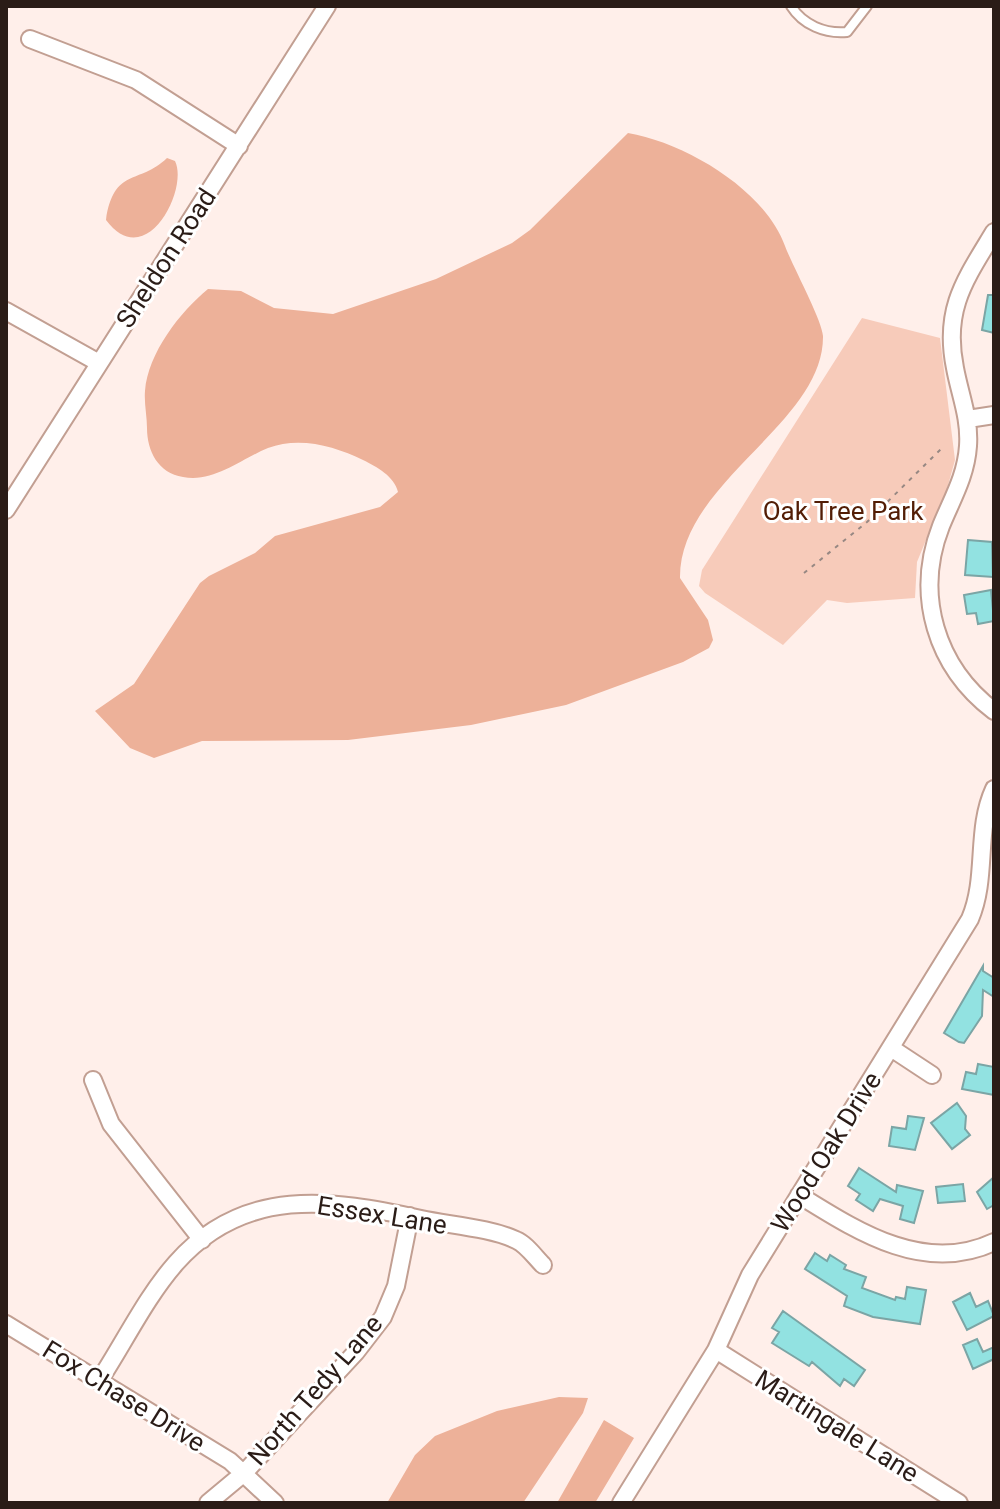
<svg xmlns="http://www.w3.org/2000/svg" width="1000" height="1509" font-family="Roboto,sans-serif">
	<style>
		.green { fill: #f7cbba }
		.water { fill: #edb199 }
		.building { fill: #92e2e1; stroke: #7ba5a5; stroke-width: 2 }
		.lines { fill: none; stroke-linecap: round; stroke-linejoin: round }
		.service-casing { stroke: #c29f92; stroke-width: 12 }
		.minor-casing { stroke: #c29f92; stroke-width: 20 }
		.path { stroke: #978883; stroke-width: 2; stroke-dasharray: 4 6; stroke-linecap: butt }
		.service { stroke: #fff; stroke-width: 8 }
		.minor { stroke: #fff; stroke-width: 16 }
		.labels { text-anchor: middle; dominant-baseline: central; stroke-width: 6; stroke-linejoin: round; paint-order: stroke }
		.street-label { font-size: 26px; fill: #2a1c17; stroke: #fff }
		.park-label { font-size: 26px; fill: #521d05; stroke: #fff }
	</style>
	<rect width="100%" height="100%" fill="#ffefea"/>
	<path class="green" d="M862 318 940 338 955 460 947 489 917 562 915 598 847 603 827 600 783 645 705 593 699 586 702 570Z"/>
	<path class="water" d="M628 133C686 143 765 190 785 246 793 267 822 320 823 336 824 424 679 482 680 578L708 620 713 640 709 648 683 662 566 705 471 725 348 740 202 741 154 758 130 748 95 711 134 684 200 583 209 576 255 553 275 536 380 507 398 492C394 476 377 467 363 460 335 446 299 436 268 448 241 459 214 483 183 477 158 473 147 451 147 428 147 416 144 403 145 391 148 353 180 312 208 289L241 291 274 308 333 314 436 279 512 243 530 230Z
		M167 158 175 161C189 189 146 274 106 220 114 167 139 185 167 158Z
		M559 1397 588 1398 583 1413 523 1503H387L415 1455 435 1436 497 1411Z
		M604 1420 634 1438 595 1503H557Z"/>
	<path class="building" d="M988 295H994V333L982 330Z
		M968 540 992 542 993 577 965 575Z
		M991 590 994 621 978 624 976 613 967 614 964 595Z
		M983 966V971L994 978V997L983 990 982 1016 964 1043 959 1042 944 1033Z
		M978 1064 994 1067V1095L962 1089 966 1072 976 1074Z
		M957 1103 966 1116 965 1129 970 1135 952 1149 931 1123Z
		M908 1116 924 1118 915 1150 889 1146 892 1127 906 1129Z
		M859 1168 896 1192 897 1185 923 1191 914 1223 900 1219 903 1206 880 1199 873 1211 856 1200 860 1194 848 1186Z
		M994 1177V1205L987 1209 977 1192Z
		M963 1184 965 1201 938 1203 936 1187Z
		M815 1253 827 1261 830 1255 846 1265 844 1269 866 1277 862 1288 895 1300 896 1297 905 1299 907 1287 926 1290 920 1324 873 1317 844 1306 847 1296 805 1269Z
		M970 1293 976 1307 988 1301 994 1316 967 1330 953 1302Z
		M783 1311 865 1370 854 1386 844 1379 840 1386 812 1362 809 1366 772 1343 779 1332 772 1328Z
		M977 1339 983 1352 994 1347V1359L973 1369 963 1345Z"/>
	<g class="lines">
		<g class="service-casing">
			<path id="service" d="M791 6C803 25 825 34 847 32L867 6"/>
		</g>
		<g class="minor-casing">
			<path id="minor" d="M30 39 136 80 239 146
				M994 232C965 280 943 309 955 368 960 395 970 418 968 446 966 476 952 499 941 526 914 595 936 667 994 711
				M6 311 99 363
				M968 419 994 415
				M6 510 327 6
				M891 1048 932 1075
				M93 1080 111 1124 202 1240
				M799 1195C857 1231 924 1275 994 1242
				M6 1324 230 1461 275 1503
				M716 1350 959 1503
				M99 1381C124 1343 146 1297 176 1263 244 1186 331 1199 421 1219 449 1225 491 1228 516 1240 526 1244 535 1257 543 1265
				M208 1503 244 1473 356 1352 383 1317 396 1286 410 1216
				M621 1503 716 1350 750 1275 970 919C988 877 975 830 994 789"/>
		</g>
		<path class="path" d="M804 573 867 522 941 449"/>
		<use href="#service" class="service"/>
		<use href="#minor" class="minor"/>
	</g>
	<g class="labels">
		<g class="street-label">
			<text transform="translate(166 258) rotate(-57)">Sheldon Road</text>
			<text transform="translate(826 1152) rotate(-58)">Wood Oak Drive</text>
			<text transform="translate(382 1215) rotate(9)">Essex Lane</text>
			<text transform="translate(315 1390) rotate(-49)">North Tedy Lane</text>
			<text transform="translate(124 1396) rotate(32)">Fox Chase Drive</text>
			<text transform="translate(837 1426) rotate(32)">Martingale Lane</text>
		</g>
		<g class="park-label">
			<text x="843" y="511">Oak Tree Park</text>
		</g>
	</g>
	<rect width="1000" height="1509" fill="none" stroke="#2a1c17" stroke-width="16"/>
</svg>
